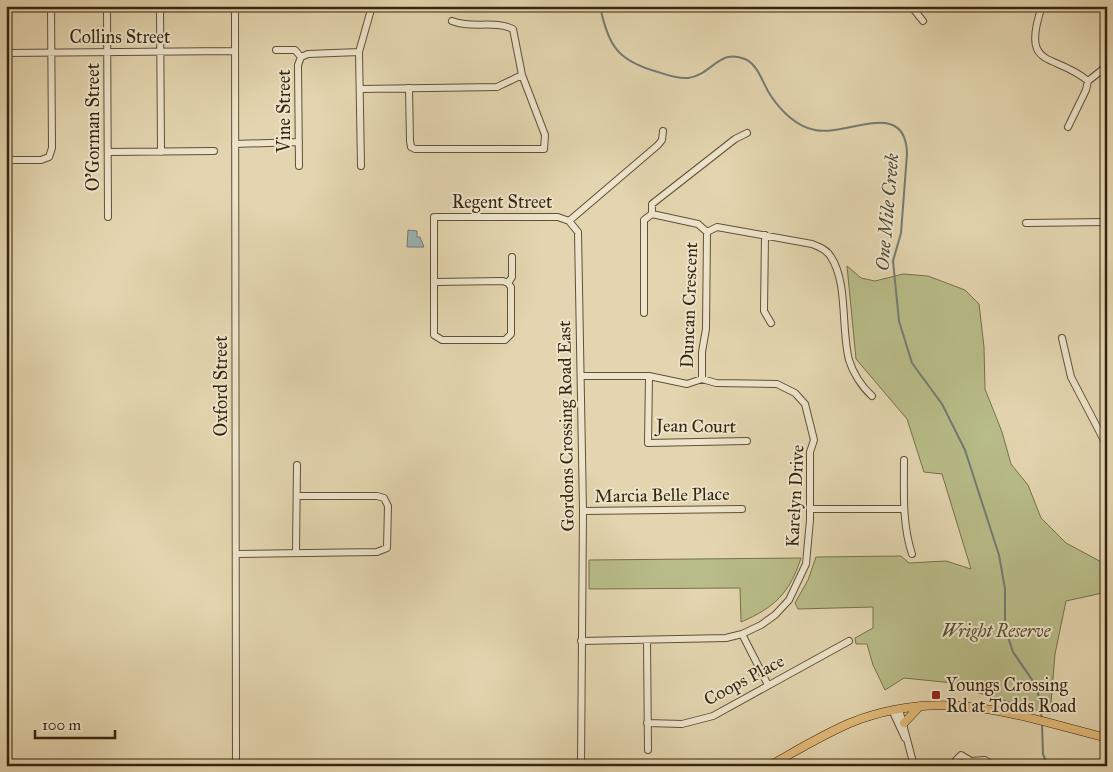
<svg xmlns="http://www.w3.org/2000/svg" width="1113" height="772" font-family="'IM FELL Great Primer',serif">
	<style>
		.green { fill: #b8bc88; stroke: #76704c }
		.water { fill: #9bb5b7; stroke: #727b74 }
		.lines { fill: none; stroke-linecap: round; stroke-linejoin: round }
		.stream { stroke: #727b74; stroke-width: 2 }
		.minor-casing { stroke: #605137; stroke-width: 8 }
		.major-casing { stroke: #35250f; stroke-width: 9 }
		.minor { stroke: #ede4cb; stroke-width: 6 }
		.major { stroke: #e2ba78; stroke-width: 8 }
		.poi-dot { fill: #8f2418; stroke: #ede4cb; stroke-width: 2 }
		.labels { text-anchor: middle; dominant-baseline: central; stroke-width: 4; stroke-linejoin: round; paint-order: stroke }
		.street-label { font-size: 18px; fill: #35250f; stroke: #ede4cb }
		.park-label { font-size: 18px; font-style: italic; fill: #564b2d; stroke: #ede4cb }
		.poi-label { font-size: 18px; fill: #35250f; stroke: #ede4cb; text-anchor: start }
		.water-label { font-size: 19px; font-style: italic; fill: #4e4939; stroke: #ede4cb }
	</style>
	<rect width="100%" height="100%" fill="#e3d5af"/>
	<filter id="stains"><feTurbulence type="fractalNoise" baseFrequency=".004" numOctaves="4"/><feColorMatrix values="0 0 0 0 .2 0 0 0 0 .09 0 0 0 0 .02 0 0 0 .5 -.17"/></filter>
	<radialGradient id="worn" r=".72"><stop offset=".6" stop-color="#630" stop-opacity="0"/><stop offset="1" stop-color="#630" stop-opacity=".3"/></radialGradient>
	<path class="green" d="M847 266 861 278 875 281 903 274 928 276 965 290 979 304 984 347 985 389 1002 432 1011 464 1028 485 1041 518 1066 543 1107 565V592L1066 601 1055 654 1050 714 962 688 963 684 904 678 885 690 873 665 867 644H856L855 638 873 628V607L798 609 795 603 808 580 816 557 901 556 909 563 946 561 971 569 942 474 924 472 907 419 856 359Z
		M801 558C790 593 774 608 741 622L740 588 589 589V560Z"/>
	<path class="water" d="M408 230 417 231V237H420L424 247H407Z"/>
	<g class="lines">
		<path class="stream" d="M600 6C608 46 618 61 658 72 667 75 678 79 688 78 712 75 719 48 745 59 759 65 763 85 771 96 781 111 797 127 815 130 847 137 906 97 907 154L901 233 893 261 899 321 912 363 942 404 965 450 999 555 1005 589V628L1013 652 1037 687 1042 720
			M1042 724 1043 754 1048 766"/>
		<g class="minor-casing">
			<path id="minor" d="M107 6 108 217
				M160 6 161 152
				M235 6 236 766
				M911 6 923 21
				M1042 6C1020 71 1054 52 1088 81
				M276 50H295L301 57
				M6 53 234 51
				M409 88 410 141 411 147 415 149H544L545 135 522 75 513 29C494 20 471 29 452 21
				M360 89 497 87 522 75
				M1068 127 1086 90 1088 81 1107 66
				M235 144 299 142
				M108 152 214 151
				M6 160H41L49 157 52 148 51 6
				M299 166 298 65 301 57 308 54 359 52
				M361 166 359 52 372 6
				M652 214 698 224 707 232 717 227 812 244C820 247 827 250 831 257 848 283 841 329 849 360 853 373 862 387 872 396
				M652 214V204L735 139 747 133
				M569 221 658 145 662 140 663 131
				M1026 223 1107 222
				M765 235 764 311 771 323
				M434 282 503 281 508 283 511 287V334L505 340H442L434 335V217H558L569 221 578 232 583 511 581 766
				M508 283 512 277V257
				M644 313V220L652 214
				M1062 338 1071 377 1107 446
				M581 376H649L687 384 702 379 716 383 777 384 795 393 805 404 814 440 810 452V520L806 564 789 600 775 615 761 625 742 634 726 638 581 641
				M649 376 648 443 747 441
				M702 379V352L706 329 707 232
				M904 460C904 492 902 524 912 554
				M811 509H904
				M583 511 742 509
				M296 553 297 465
				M236 554 377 552 387 548 388 506 384 498 377 496H297
				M742 634 768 685
				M647 640 648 750
				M899 709 914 766
				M892 710 905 738
				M647 723 682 724 713 716 849 641
				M957 766 956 760 961 755 971 761 985 760 994 766"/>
		</g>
		<g class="major-casing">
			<path id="major" d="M904 723 920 706
				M769 766C796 751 822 735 850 723 943 686 1016 715 1107 738"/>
		</g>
		<use href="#minor" class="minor"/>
		<use href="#major" class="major"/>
	</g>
	<rect class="poi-dot" x="931" y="690" width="10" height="10" rx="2.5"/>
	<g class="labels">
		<g class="street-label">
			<text x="120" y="37">Collins Street</text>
			<text transform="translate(284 111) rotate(-90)">Vine Street</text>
			<text transform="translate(93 127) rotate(-90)">O'Gorman Street</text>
			<text x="502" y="202">Regent Street</text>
			<text transform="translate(689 305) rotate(-88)">Duncan Crescent</text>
			<text transform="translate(221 386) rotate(-90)">Oxford Street</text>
			<text transform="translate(566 426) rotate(-91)">Gordons Crossing Road East</text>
			<text transform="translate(696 426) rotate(1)">Jean Court</text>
			<text transform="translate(662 495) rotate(-1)">Marcia Belle Place</text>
			<text transform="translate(795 496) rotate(-87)">Karelyn Drive</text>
			<text transform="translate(744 680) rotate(-28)">Coops Place</text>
		</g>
		<g class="park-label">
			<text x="996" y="631">Wright Reserve</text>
		</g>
		<g class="poi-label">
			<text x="946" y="685">Youngs Crossing<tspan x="946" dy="21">Rd at Todds Road</tspan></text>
		</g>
		<g class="water-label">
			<text transform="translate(887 212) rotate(-85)">One Mile Creek</text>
		</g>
	</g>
	<rect width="1113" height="772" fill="none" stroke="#e3d5af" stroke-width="25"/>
	<rect x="8" y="8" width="1098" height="757" fill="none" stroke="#35250f" stroke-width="2.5"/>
	<rect x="12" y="12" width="1088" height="747" fill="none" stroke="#35250f"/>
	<path d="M35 730v8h80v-8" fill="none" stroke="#35250f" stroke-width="2.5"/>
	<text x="42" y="730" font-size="15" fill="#35250f" stroke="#ede4cb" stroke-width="4" paint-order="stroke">100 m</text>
	<rect width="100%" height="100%" filter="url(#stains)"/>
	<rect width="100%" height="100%" fill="url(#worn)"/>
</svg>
